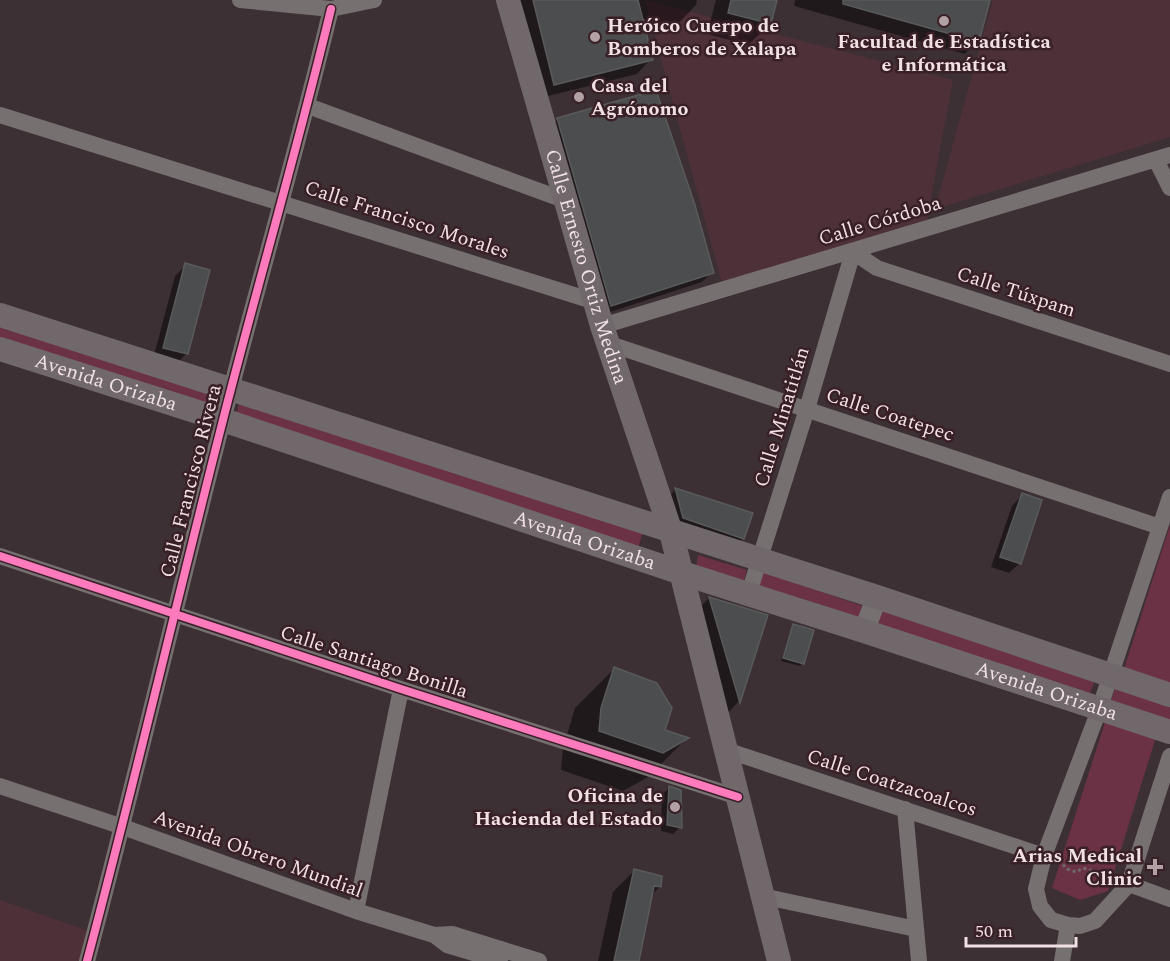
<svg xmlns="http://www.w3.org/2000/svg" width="1170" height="961" font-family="Spectral,serif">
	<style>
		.built { fill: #4e3039 }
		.green { fill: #6b3144 }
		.shadow { fill: #0007 }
		.building { fill: #4c4d4e; stroke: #595a5b; stroke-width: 1.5 }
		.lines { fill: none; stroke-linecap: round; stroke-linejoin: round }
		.path { stroke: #71696b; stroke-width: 3; stroke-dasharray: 3 3; stroke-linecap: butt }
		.minor { stroke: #767071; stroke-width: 16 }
		.tertiary { stroke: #767071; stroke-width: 21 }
		.secondary { stroke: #70686b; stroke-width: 24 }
		.cycleway-casing { stroke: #392027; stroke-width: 11 }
		.cycleway { stroke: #fd7abc; stroke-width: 8 }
		.poi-dot { fill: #b2a2a6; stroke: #392027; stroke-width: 2 }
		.labels { text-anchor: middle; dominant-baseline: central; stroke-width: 5; stroke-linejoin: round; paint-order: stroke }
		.poi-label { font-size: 20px; font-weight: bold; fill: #f1e0e4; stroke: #392027; text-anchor: start }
		.street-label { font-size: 20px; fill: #f1e0e4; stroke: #392027 }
	</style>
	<rect width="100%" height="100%" fill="#3d3034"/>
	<path class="built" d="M645 0 953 80 926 224 722 283Z
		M993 0H1170V137L935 209Z
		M0 900 89 931 81 961H0Z"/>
	<path class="green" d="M0 320 217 390 211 409 0 341Z
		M240 401 644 529 638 548 235 418Z
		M1170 525V688L1123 672Z
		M698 555 747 570 741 589 695 575Z
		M762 571 868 608 862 623 755 588Z
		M881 606 1096 677 1090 693 874 625Z
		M1116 686 1170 705V727L1109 707Z
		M1107 716 1157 734 1108 891 1080 900 1052 888Z"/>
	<path class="shadow" d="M514 0H697L696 5 675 27 641 18 651 59 637 74 540 98Z
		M716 0H776L770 24 748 45 707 34Z
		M795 0H988L977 41 965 54 794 6Z
		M558 119 712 272 702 282 601 315 548 129Z
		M186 265V354L176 364 153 359 175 276Z
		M675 490 751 514 743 538 732 549 673 528 665 500Z
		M1022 495 1020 563 1009 573 991 567 1012 506Z
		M709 598 766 616 738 702 725 716 695 612Z
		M794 626 803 663 800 666 781 661 791 629Z
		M614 669 663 731 686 739 648 777 623 791 561 770 563 748 575 708Z
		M669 788 680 827 673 834 661 831 662 795Z
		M634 871 660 887 650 896 637 961H598L613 892Z"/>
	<path class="building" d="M533 0H638L653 60 554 85Z
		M731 0H777L771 24 728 13Z
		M843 0H990L979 42 843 4Z
		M656 90 695 205 714 273 611 306 557 118Z
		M185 263 210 270 188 354 163 348Z
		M675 488 753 513 744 539 683 518Z
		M1022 493 1042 500 1021 564 1000 557Z
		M709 597 768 615 740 703Z
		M793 624 814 630 804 664 783 658Z
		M614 667 657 683 672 708 665 730 689 738 663 753 599 731 601 708Z
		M669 786 681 790 682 828 667 825Z
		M634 869 662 876 661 887 654 886 639 961H614Z"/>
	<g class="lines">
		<path class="path" d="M1059 860 1067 869 1076 872 1083 868 1113 878"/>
		<path class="minor" d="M240 0 331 9 374 0
			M308 106 564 200
			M0 115 596 302
			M1156 160 1170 188
			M602 326 1170 155
			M607 343 1160 527
			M1170 497 1099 710 1044 856 1036 889 1040 906 1051 920 1068 925 1080 926 1095 921 1129 884 1170 756
			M0 556 401 689 738 797
			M749 593 807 409 853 252 877 268 1170 364
			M726 750 1044 856
			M0 786 123 827 356 911 434 935 447 945 500 961
			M905 809 919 961
			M1129 884 1170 899
			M762 896 916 929
			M356 911 401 689
			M434 935 452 934 539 961
			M87 961C135 781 177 600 223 420 258 283 298 147 331 9
			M1062 961 1068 925"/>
		<path class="tertiary" d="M864 631 877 597"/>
		<g class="secondary">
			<path id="s1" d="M508 0 602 326 671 532 779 961"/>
			<path d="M0 315 877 597 1170 695"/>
			<path id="s2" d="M0 349 223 420 682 573 864 631 1170 732"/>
		</g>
		<g class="cycleway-casing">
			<path id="cycleway" d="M0 556 401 689 738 797
				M87 961C135 781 177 600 223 420 258 283 298 147 331 9"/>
		</g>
		<use href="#cycleway" class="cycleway"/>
	</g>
	<g class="poi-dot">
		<circle cx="944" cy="21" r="6"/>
		<circle cx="595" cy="37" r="6"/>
		<circle cx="579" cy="97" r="6"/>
		<circle cx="675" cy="807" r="6"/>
		<path d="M1152 858h6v6h6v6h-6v6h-6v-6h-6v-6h6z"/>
	</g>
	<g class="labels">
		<g class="poi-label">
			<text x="607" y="26">Heróico Cuerpo de<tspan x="607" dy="23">Bomberos de Xalapa</tspan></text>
			<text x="944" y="42" text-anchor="middle">Facultad de Estadística<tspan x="944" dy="23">e Informática</tspan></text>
			<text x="591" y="86">Casa del<tspan x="591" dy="23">Agrónomo</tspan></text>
			<text x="663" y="796" text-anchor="end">Oficina de<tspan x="663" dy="23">Hacienda del Estado</tspan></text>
			<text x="1142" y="856" text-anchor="end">Arias Medical<tspan x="1142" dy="23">Clinic</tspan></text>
		</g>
		<g class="street-label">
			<text transform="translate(407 220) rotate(18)">Calle Francisco Morales</text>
			<text transform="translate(880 221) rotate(-17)">Calle Córdoba</text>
			<text stroke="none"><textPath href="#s1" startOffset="278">Calle Ernesto Ortiz Medina</textPath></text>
			<text transform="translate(1016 292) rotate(18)">Calle Túxpam</text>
			<text stroke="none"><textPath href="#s2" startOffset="111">Avenida Orizaba</textPath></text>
			<text transform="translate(890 415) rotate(18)">Calle Coatepec</text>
			<text transform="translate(782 417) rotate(-73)">Calle Minatitlán</text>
			<text transform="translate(191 481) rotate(-76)">Calle Francisco Rivera</text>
			<text stroke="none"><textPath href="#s2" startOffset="615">Avenida Orizaba</textPath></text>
			<text transform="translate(374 662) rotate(18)">Calle Santiago Bonilla</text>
			<text stroke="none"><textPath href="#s2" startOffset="1101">Avenida Orizaba</textPath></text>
			<text transform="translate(892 783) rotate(18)">Calle Coatzacoalcos</text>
			<text transform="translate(258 854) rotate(20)">Avenida Obrero Mundial</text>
		</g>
	</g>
	<path d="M966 937v9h110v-9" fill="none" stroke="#f1e0e4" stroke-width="3"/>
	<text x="975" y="937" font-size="18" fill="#f1e0e4" stroke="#392027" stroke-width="4.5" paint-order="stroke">50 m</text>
</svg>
